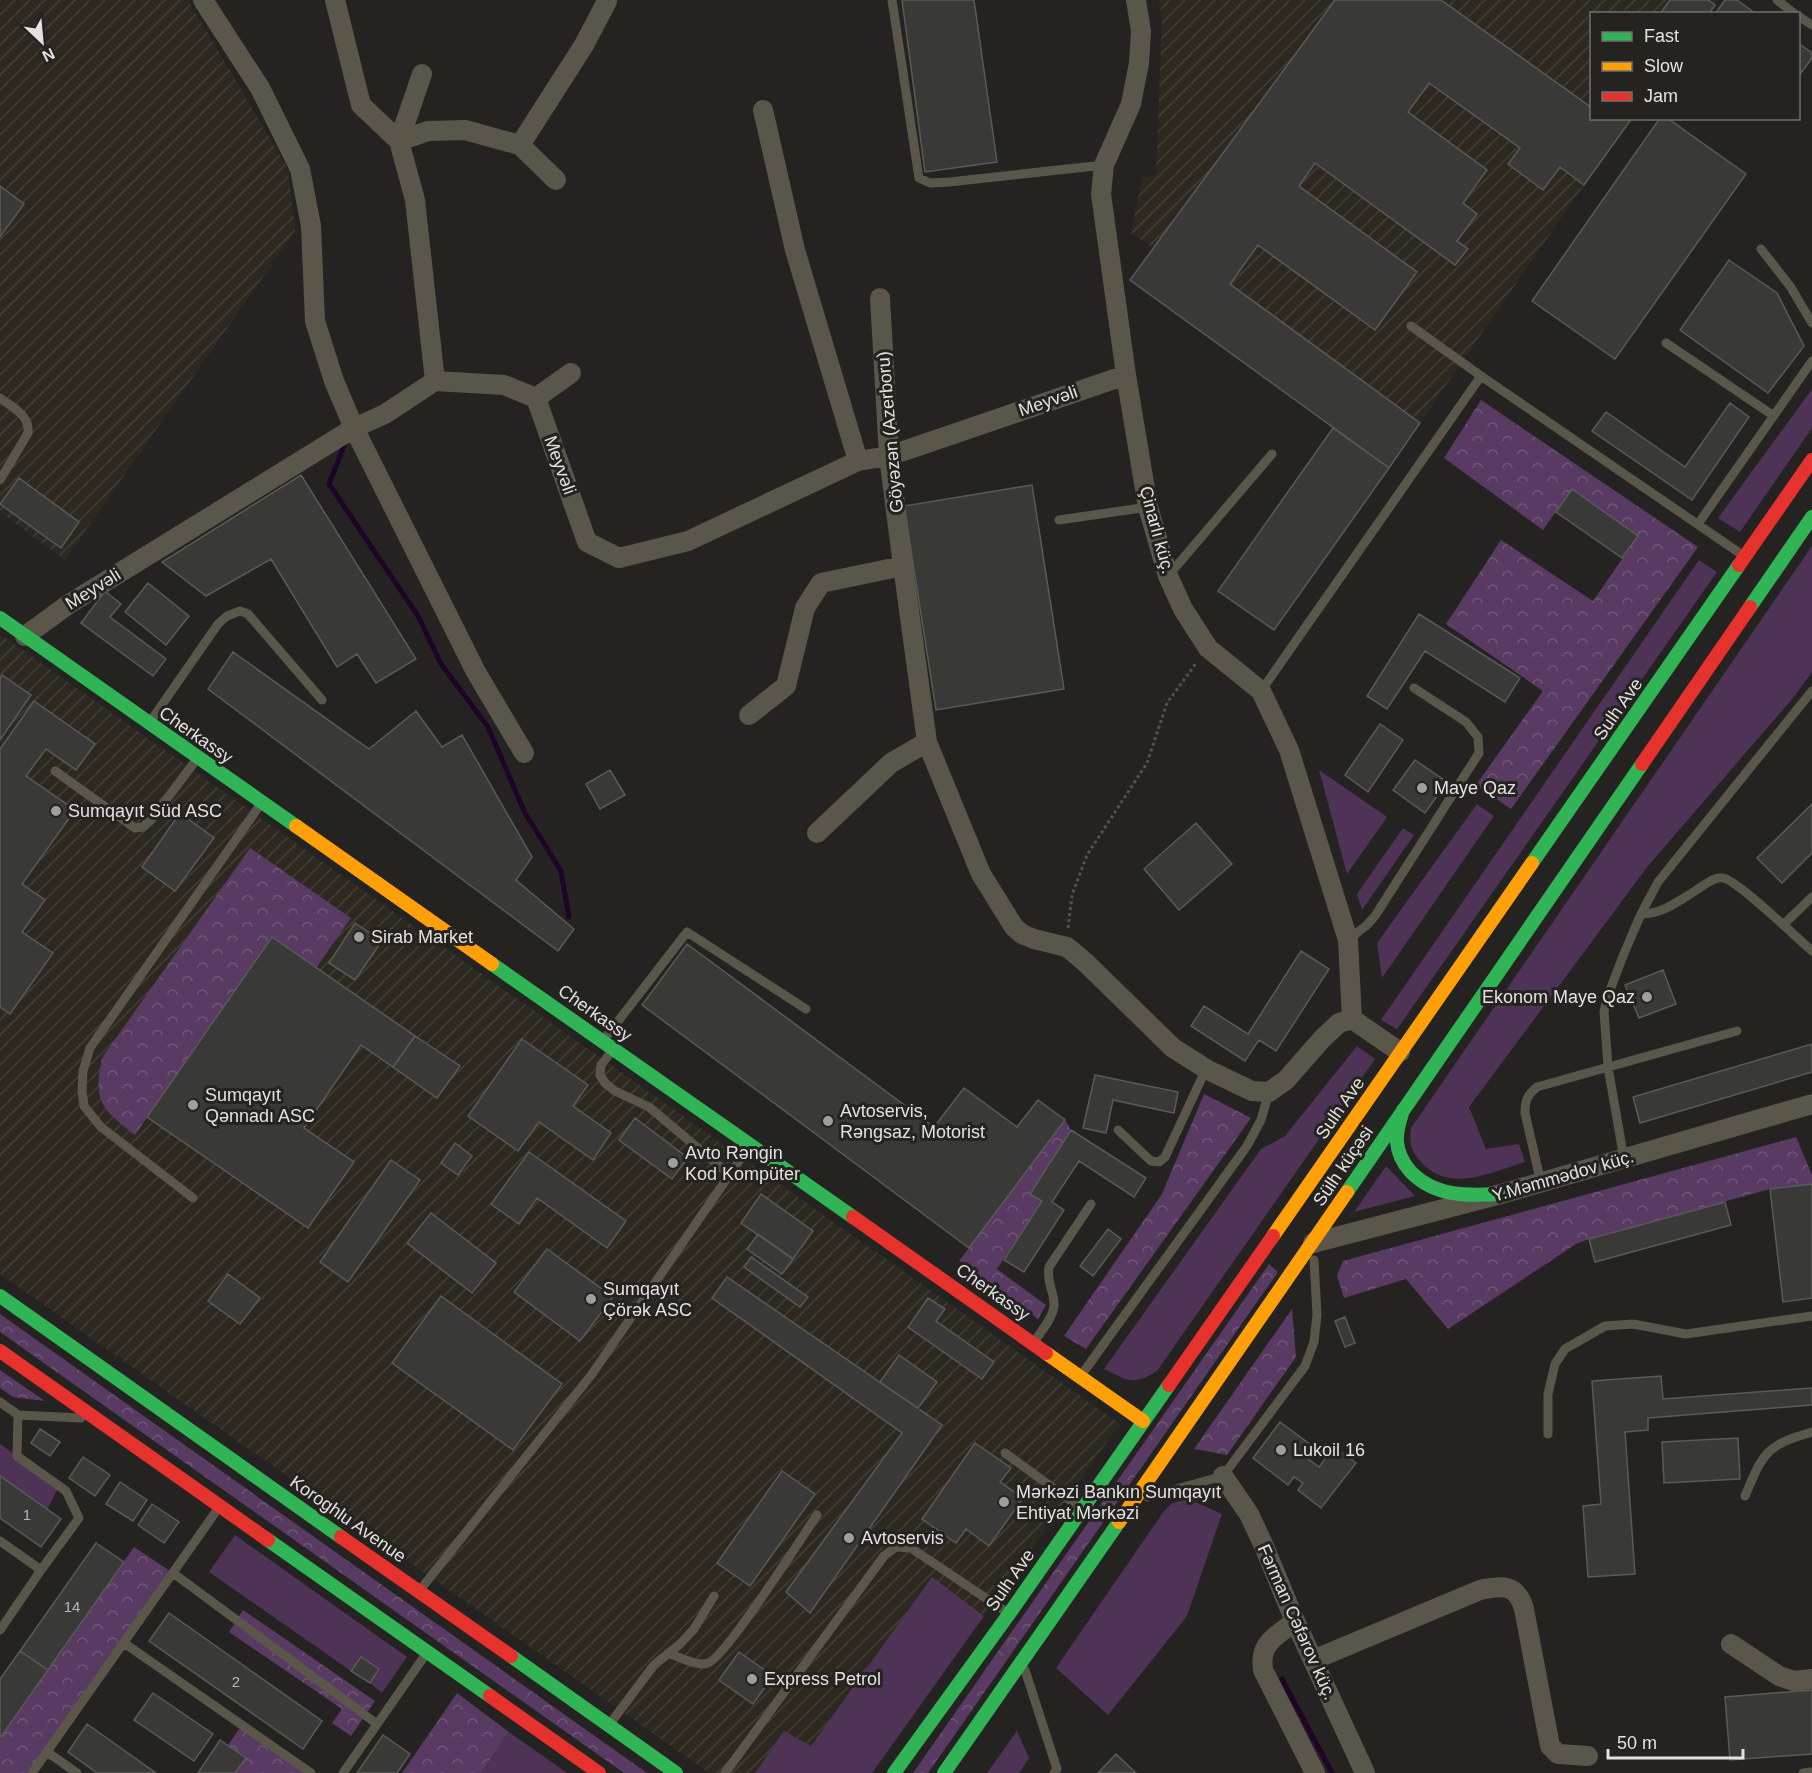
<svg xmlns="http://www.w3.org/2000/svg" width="1812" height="1773" font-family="Helvetica,sans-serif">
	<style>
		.industrial { fill: url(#industrial-furrows) }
		.green { fill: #4e3357 }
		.forest { fill: url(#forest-crowns) }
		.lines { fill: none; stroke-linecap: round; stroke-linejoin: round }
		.stream { stroke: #1f0427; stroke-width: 5 }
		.building { fill: #393938; stroke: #5a5a58; stroke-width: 1.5 }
		.path { stroke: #55524a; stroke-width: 3; stroke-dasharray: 3 3; stroke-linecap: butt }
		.lane { stroke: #5a564a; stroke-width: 9 }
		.street { stroke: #5a564a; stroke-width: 20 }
		.fast { stroke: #30b455; stroke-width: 14 }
		.slow { stroke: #ff9f0a; stroke-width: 14 }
		.jam { stroke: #e5322d; stroke-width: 14 }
		.poi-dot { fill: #a09f9d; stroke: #252320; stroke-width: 2 }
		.labels { text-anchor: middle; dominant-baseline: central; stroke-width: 6; stroke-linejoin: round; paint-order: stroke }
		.number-label { font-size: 15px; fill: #b8b8b6 }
		.street-label { font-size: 18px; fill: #e3e2e0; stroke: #252320 }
		.poi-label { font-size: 18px; fill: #e3e2e0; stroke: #252320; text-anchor: start }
	</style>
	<defs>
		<pattern id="industrial-furrows" width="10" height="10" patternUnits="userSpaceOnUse" patternTransform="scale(1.5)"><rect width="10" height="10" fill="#2d2921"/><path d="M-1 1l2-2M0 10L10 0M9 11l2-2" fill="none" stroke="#413e36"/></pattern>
		<pattern id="forest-crowns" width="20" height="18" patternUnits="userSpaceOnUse" patternTransform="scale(1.5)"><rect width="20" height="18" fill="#583a62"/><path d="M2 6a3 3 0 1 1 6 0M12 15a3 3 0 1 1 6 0" fill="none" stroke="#705678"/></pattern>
	</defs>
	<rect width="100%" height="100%" fill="#242321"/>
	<path class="industrial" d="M0 0H188L288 169 295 231 65 560 0 512Z
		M1159 0H1718L1709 13 1592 14V118L1632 119 1584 185 1389 468 1130 280 1153 248 1131 233 1142 178 1156 175 1162 20Z
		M0 634 1120 1424 872 1773H709L0 1274Z"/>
	<path class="green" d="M1812 389V428L1740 532 1718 518Z
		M1812 546V672L1793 698 1648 866 1469 1107 1486 1149 1519 1144 1525 1162C1491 1172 1450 1194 1421 1162 1411 1151 1409 1143 1411 1128Z
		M1699 560 1717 572 1397 1029 1381 1020Z
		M1319 770 1387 817 1347 874Z
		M1477 804 1494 816 1382 978 1377 943Z
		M1403 828 1414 835 1362 910 1357 894Z
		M1357 1046 1375 1059 1157 1371C1133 1386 1129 1381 1104 1369L1261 1149 1285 1136Z
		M1386 1166 1415 1196 1354 1212Z
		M0 1444 59 1486 47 1510 0 1476Z
		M1188 1499 1222 1514 1187 1616 1108 1715 1056 1668 1164 1511 1172 1503Z
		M235 1535 407 1657 382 1693 370 1683 379 1669 361 1657 351 1671 209 1572Z
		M932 1577 984 1616 872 1773H755L784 1731 811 1746Z
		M1017 1731 1029 1758 1019 1773H987Z
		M509 1732 567 1773H481Z"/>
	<path class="forest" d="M1481 400 1698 547 1511 809 1476 785 1543 691 1446 624 1501 540 1593 601 1638 536 1572 489 1543 530 1444 458Z
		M250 848 351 918 316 968 271 938 135 1135C101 1108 93 1102 102 1058Z
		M1204 1094 1251 1118 1086 1349 1064 1336 1162 1194Z
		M1065 1120 1071 1130 1030 1193 1042 1201 997 1269 1046 1305 1038 1319 959 1261Z
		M1796 1137 1812 1175V1184L1770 1189 1589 1239 1576 1244 1448 1329 1406 1279 1344 1298 1337 1276 1343 1261Z
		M1269 1264 1278 1272 928 1773H913Z
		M1292 1309 1296 1357 1227 1455 1194 1449Z
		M0 1314 647 1773H624L0 1332Z
		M0 1370 45 1401 13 1397 0 1388Z
		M134 1547 173 1573 32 1773H0V1738Z
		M243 1610 375 1701 351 1736 332 1723 342 1709 229 1632Z
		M457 1693 509 1732 481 1773H402Z
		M242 1725 311 1773H235L245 1758 228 1745Z"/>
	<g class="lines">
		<path class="stream" d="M344 446 329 484 418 616 441 664 488 727 525 813 561 871 569 917
			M1282 1679 1332 1773"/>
	</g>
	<path class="building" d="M902 0H974L997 162 925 172Z
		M1335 0H1441L1592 108V118H1632L1584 185 1560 167 1543 190 1508 164 1520 148 1429 83 1408 112 1487 170 1463 203 1477 214 1457 241 1468 249 1455 265 1315 163 1299 186 1417 272 1375 330 1258 245 1230 284 1420 423 1389 468 1130 280Z
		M1670 0H1708L1715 5 1709 14H1660Z
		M1725 0H1737L1756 14H1715Z
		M1798 43 1812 53V58L1798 77Z
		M1660 118H1667L1746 174 1615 359 1532 301Z
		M0 186 24 204 0 237Z
		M1729 260 1777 293 1804 346 1768 393 1680 330Z
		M1730 403 1749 417 1692 500 1592 431 1606 412 1685 467Z
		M1333 428 1389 468 1274 630 1218 591Z
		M301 475 416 659 376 683 357 654 337 667 271 559 206 596 162 562Z
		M19 478 79 522 61 548 0 504Z
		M1032 485 1064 689 936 710 904 506Z
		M1572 489 1638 536 1622 558 1556 512Z
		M148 583 189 616 166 645 125 612Z
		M105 591 121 604 110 617 166 659 153 676 81 623Z
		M1419 614 1520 678 1505 702 1425 651 1387 709 1367 696Z
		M233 652 369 749 416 711 442 747 462 735 532 857 516 880 574 929 558 951 208 689Z
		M2 675 31 695 0 740V679Z
		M34 701 95 744 76 770 46 749 26 776 75 810 22 884 45 900 22 932 53 953 10 1014 0 1007V749Z
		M1380 724 1403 740 1368 792 1345 775Z
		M1415 760 1447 782 1425 813 1393 790Z
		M610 770 625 795 600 809 586 784Z
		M1812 804V853L1782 883 1757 858Z
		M180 813 214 838 175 891 142 867Z
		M1196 823 1232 864 1179 910 1144 869Z
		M355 923 382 941 355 980 329 963Z
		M272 937 415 1036 393 1067 361 1045 304 1128 354 1162 308 1228 147 1117Z
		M687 944 934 1127 964 1088 1017 1127 1038 1100 1065 1120 969 1248 642 1005Z
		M1301 951 1329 969 1276 1051 1259 1040 1245 1061 1191 1026 1204 1006 1248 1034Z
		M1663 970 1676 1004 1639 1018 1625 985Z
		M415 1036 460 1066 437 1098 393 1067Z
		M522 1039 588 1085 573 1106 611 1133 593 1160 539 1122 518 1151 468 1116Z
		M1812 1044V1072L1640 1123 1633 1097Z
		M1095 1075 1178 1092 1174 1113 1113 1100 1106 1133 1083 1128Z
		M635 1118 688 1158 672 1179 619 1140Z
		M1071 1130 1146 1178 1134 1197 1079 1161 1052 1202 1064 1210 1024 1272 1004 1260 1042 1201 1030 1194Z
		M455 1143 472 1156 458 1175 441 1163Z
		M529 1152 626 1221 607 1248 537 1198 519 1224 491 1204Z
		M391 1160 420 1180 348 1282 320 1262Z
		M1812 1184V1298L1783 1302 1770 1189Z
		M761 1194 813 1231 793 1259 741 1223Z
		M1725 1202 1731 1225 1595 1262 1589 1239Z
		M431 1213 496 1263 472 1293 407 1243Z
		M1108 1229 1121 1239 1093 1276 1080 1266Z
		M758 1234 793 1259 782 1274 747 1249Z
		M547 1249 613 1297 580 1341 514 1292Z
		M751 1257 808 1297 800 1307 744 1267Z
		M228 1274 260 1298 240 1324 208 1301Z
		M727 1277 942 1425 810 1613 786 1592 902 1433 712 1298Z
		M441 1296 562 1384 513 1450 392 1363Z
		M928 1298 945 1309 936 1321 994 1362 982 1379 908 1327Z
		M1345 1317 1355 1343 1345 1347 1335 1321Z
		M899 1355 937 1382 918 1408 880 1382Z
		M1661 1376 1663 1399 1812 1388V1405L1648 1418V1430L1625 1432 1635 1574 1588 1577 1583 1506 1601 1504 1592 1381Z
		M1280 1422 1315 1448 1307 1458 1319 1467 1334 1447 1356 1463 1321 1508 1298 1490 1303 1483 1294 1477 1288 1485 1253 1458Z
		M40 1429 60 1442 50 1456 31 1443Z
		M1738 1438 1740 1479 1664 1483 1662 1442Z
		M975 1443 1011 1468 1000 1482 1023 1498 989 1546 966 1529 956 1543 922 1519Z
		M83 1457 110 1475 95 1496 69 1478Z
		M782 1471 815 1494 750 1586 717 1563Z
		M0 1476 61 1519 41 1547 0 1518Z
		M120 1482 147 1500 133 1521 106 1504Z
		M152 1504 179 1522 164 1543 138 1525Z
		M96 1543 124 1562 48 1670 20 1651Z
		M169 1613 322 1721 303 1749 149 1641Z
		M20 1651 48 1670 0 1738V1679Z
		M739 1652 773 1676 753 1704 719 1680Z
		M361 1657 379 1669 370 1683 351 1671Z
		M1812 1690V1754L1730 1760 1725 1697Z
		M153 1693 213 1734 194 1761 134 1720Z
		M87 1724 156 1773H97L68 1752Z
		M383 1735 410 1754 397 1773H357Z
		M220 1740 246 1758 235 1773H198Z
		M1116 1754 1136 1773H1098Z"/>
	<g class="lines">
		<path class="path" d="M1068 928 1072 895 1087 855 1147 763 1167 703 1197 662"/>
		<path class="lane" d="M892 0 919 178 930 183 949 182 1104 165
			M1777 0 1795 14
			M1798 16 1812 25
			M1761 249 1790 286 1812 323
			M1411 326 1481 376
			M1666 343 1774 416
			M0 398C13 408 30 415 28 433L0 480
			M1059 520 1148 507
			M1698 524 1812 361
			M1168 576 1272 454
			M1261 691 1481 376 1741 554
			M150 722 218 624 227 616 240 611 248 614 322 700
			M55 771 135 828 143 827 151 820 196 760
			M1641 914C1662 914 1677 902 1695 891 1703 886 1714 876 1723 878 1736 879 1799 940 1812 951
			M1783 925 1812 897
			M1348 940 1367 925 1375 916 1479 753 1478 737 1466 722 1414 688
			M605 1038 687 932 806 1009
			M612 1051 601 1065 600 1075 605 1083 615 1091 649 1107 730 1175
			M1118 1130 1151 1161 1159 1162 1165 1157 1206 1069
			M1624 1159 1608 1067 1604 1012 1607 998 1623 956 1641 914 1658 882 1812 691
			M1541 1183 1525 1113C1525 1101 1527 1095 1537 1087L1737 1031
			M193 1198 101 1127 84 1106 82 1091 83 1071 90 1048 260 805
			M1035 1341C1041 1331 1053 1318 1054 1306 1055 1292 1046 1284 1049 1267L1091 1204
			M1082 1374 1247 1146 1261 1120 1269 1092
			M0 1402 18 1415 81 1418
			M18 1415 17 1456 66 1491 79 1518 41 1570
			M1548 1434V1394L1555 1364 1565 1349 1605 1326 1633 1324 1686 1334 1812 1316
			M1005 1453 1078 1506
			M1745 1496C1763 1453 1766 1445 1812 1432
			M1148 1497 1223 1476 1305 1366 1314 1342 1317 1315 1314 1260
			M0 1541 41 1570 0 1630
			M173 1573 377 1724
			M420 1590 592 1374 748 1148
			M124 1643 311 1773
			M668 1653C679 1657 697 1667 708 1663 725 1658 802 1537 817 1515
			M1025 1670 1057 1769 1054 1773
			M612 1721 654 1665 680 1644 694 1629 714 1596
			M47 1752 77 1773
			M32 1773 217 1510
			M343 1773 426 1654
			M725 1773 884 1556 896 1547 911 1548 1005 1611
			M1803 1773 1812 1772"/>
		<path class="street" d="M203 0 260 88 300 169 311 226 315 321 334 381 354 428 476 672 524 753
			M335 0 361 105 399 141 415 200 435 381
			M1136 0 1141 31 1139 63 1131 104 1104 165 1101 194 1126 375 1148 507 1168 576 1183 609 1208 648 1261 691 1289 750 1348 940 1352 1019
			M763 110 795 250 858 461
			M399 141 428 131 465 130 520 145 584 45 607 1
			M399 141 422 74
			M520 145 556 180
			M536 398 571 373
			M25 636 69 604 354 428 385 414 435 381 504 385 536 398 587 542 619 558 688 541 858 461 889 456 1126 375
			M749 715 786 686 805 608 821 583 903 566 889 456 880 298
			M927 742 981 874 1014 927 1022 934 1034 939 1067 947 1085 962 1173 1048 1208 1070 1252 1091 1269 1092 1286 1080 1322 1039 1339 1023 1352 1019 1400 1052
			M817 833 891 763 927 742 903 566
			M1313 1243 1501 1194 1812 1104
			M1223 1476 1249 1514 1263 1544 1295 1621 1365 1773
			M1295 1621C1276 1637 1259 1642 1263 1670L1315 1773
			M1731 1644 1779 1676 1794 1681 1812 1679
			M1313 1660 1480 1590C1503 1585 1517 1584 1524 1609L1550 1746 1558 1754 1588 1756"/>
		<path class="fast" d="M1750 607 1812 517
			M0 618 296 826
			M1532 863 1739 565
			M492 964 853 1217
			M1403 1110C1400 1120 1396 1131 1397 1142 1398 1153 1403 1163 1410 1171 1434 1197 1468 1196 1501 1194
			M1347 1192 1642 764
			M0 1296 341 1537
			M268 1540 490 1696
			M511 1656 676 1773
			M894 1773 1009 1614 1169 1385
			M944 1773 1119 1522"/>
		<path class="slow" d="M296 826 492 964
			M1273 1236 1532 863
			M1046 1353 1143 1421
			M1119 1522 1347 1192"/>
		<path class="jam" d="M1739 565 1812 460
			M1642 764 1750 607
			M853 1217 1046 1353
			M0 1351 268 1540
			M1169 1385 1273 1236
			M341 1537 511 1656
			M490 1696 599 1773"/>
	</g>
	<g class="poi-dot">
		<circle cx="1422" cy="788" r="6"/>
		<circle cx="56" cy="811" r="6"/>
		<circle cx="359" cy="937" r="6"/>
		<circle cx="1647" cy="997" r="6"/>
		<circle cx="193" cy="1105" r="6"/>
		<circle cx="828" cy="1121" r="6"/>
		<circle cx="673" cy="1163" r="6"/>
		<circle cx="591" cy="1299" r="6"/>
		<circle cx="1281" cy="1450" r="6"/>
		<circle cx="1004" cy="1502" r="6"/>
		<circle cx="849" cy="1538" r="6"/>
		<circle cx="752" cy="1679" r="6"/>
	</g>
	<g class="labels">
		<g class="number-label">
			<text x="27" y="1514">1</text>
			<text x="72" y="1606">14</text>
			<text x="236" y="1681">2</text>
		</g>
		<g class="street-label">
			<text transform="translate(1048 401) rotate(-19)">Meyvəli</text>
			<text transform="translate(890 432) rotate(-95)">Göyəzən (Azerboru)</text>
			<text transform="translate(560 465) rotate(70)">Meyvəli</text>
			<text transform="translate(1157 530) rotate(75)">Çinarlı küç.</text>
			<text transform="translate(93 589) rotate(-32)">Meyvəli</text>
			<text transform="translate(1618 709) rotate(-55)">Sulh Ave</text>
			<text transform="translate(196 735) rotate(35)">Cherkassy</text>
			<text transform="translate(595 1013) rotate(35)">Cherkassy</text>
			<text transform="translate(1340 1108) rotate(-55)">Sulh Ave</text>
			<text transform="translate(1343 1166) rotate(-56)">Sülh küçəsi</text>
			<text transform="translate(1563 1176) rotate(-16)">Y.Məmmədov küç.</text>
			<text transform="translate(993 1292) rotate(35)">Cherkassy</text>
			<text transform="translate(348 1519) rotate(35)">Koroghlu Avenue</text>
			<text transform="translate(1010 1580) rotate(-55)">Sulh Ave</text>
			<text transform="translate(1297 1622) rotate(66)">Fərman Cəfərov küç.</text>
		</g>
		<g class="poi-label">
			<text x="1434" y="788">Maye Qaz</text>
			<text x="68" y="811">Sumqayıt Süd ASC</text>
			<text x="371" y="937">Sirab Market</text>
			<text x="1635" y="997" text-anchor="end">Ekonom Maye Qaz</text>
			<text x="205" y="1095">Sumqayıt<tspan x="205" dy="21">Qənnadı ASC</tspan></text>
			<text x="840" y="1111">Avtoservis,<tspan x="840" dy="21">Rəngsaz, Motorist</tspan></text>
			<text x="685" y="1153">Avto Rəngin<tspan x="685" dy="21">Kod Kompüter</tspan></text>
			<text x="603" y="1289">Sumqayıt<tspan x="603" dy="21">Çörək ASC</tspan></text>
			<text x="1293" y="1450">Lukoil 16</text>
			<text x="1016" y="1492">Mərkəzi Bankın Sumqayıt<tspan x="1016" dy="21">Ehtiyat Mərkəzi</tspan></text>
			<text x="861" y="1538">Avtoservis</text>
			<text x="764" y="1679">Express Petrol</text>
		</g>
	</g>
	<rect x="1590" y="12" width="210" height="108" fill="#252320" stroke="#716f6d" stroke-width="1.5"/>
	<rect x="1602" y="32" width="30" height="9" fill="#30b455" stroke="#716f6d" stroke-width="1.5"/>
	<text x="1644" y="42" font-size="18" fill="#e3e2e0">Fast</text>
	<rect x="1602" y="62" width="30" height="9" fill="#ff9f0a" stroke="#716f6d" stroke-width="1.5"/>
	<text x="1644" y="72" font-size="18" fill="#e3e2e0">Slow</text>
	<rect x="1602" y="92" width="30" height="9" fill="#e5322d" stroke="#716f6d" stroke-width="1.5"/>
	<text x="1644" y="102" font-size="18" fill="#e3e2e0">Jam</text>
	<g transform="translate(42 42) rotate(154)" stroke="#252320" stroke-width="4.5" paint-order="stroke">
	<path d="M0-4.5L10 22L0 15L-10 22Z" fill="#e3e2e0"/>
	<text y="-9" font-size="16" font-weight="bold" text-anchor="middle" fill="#e3e2e0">N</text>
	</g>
	<path d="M1608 1749v9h135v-9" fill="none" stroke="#e3e2e0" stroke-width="3"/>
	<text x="1617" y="1749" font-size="18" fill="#e3e2e0" stroke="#252320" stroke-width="4.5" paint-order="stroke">50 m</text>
</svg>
